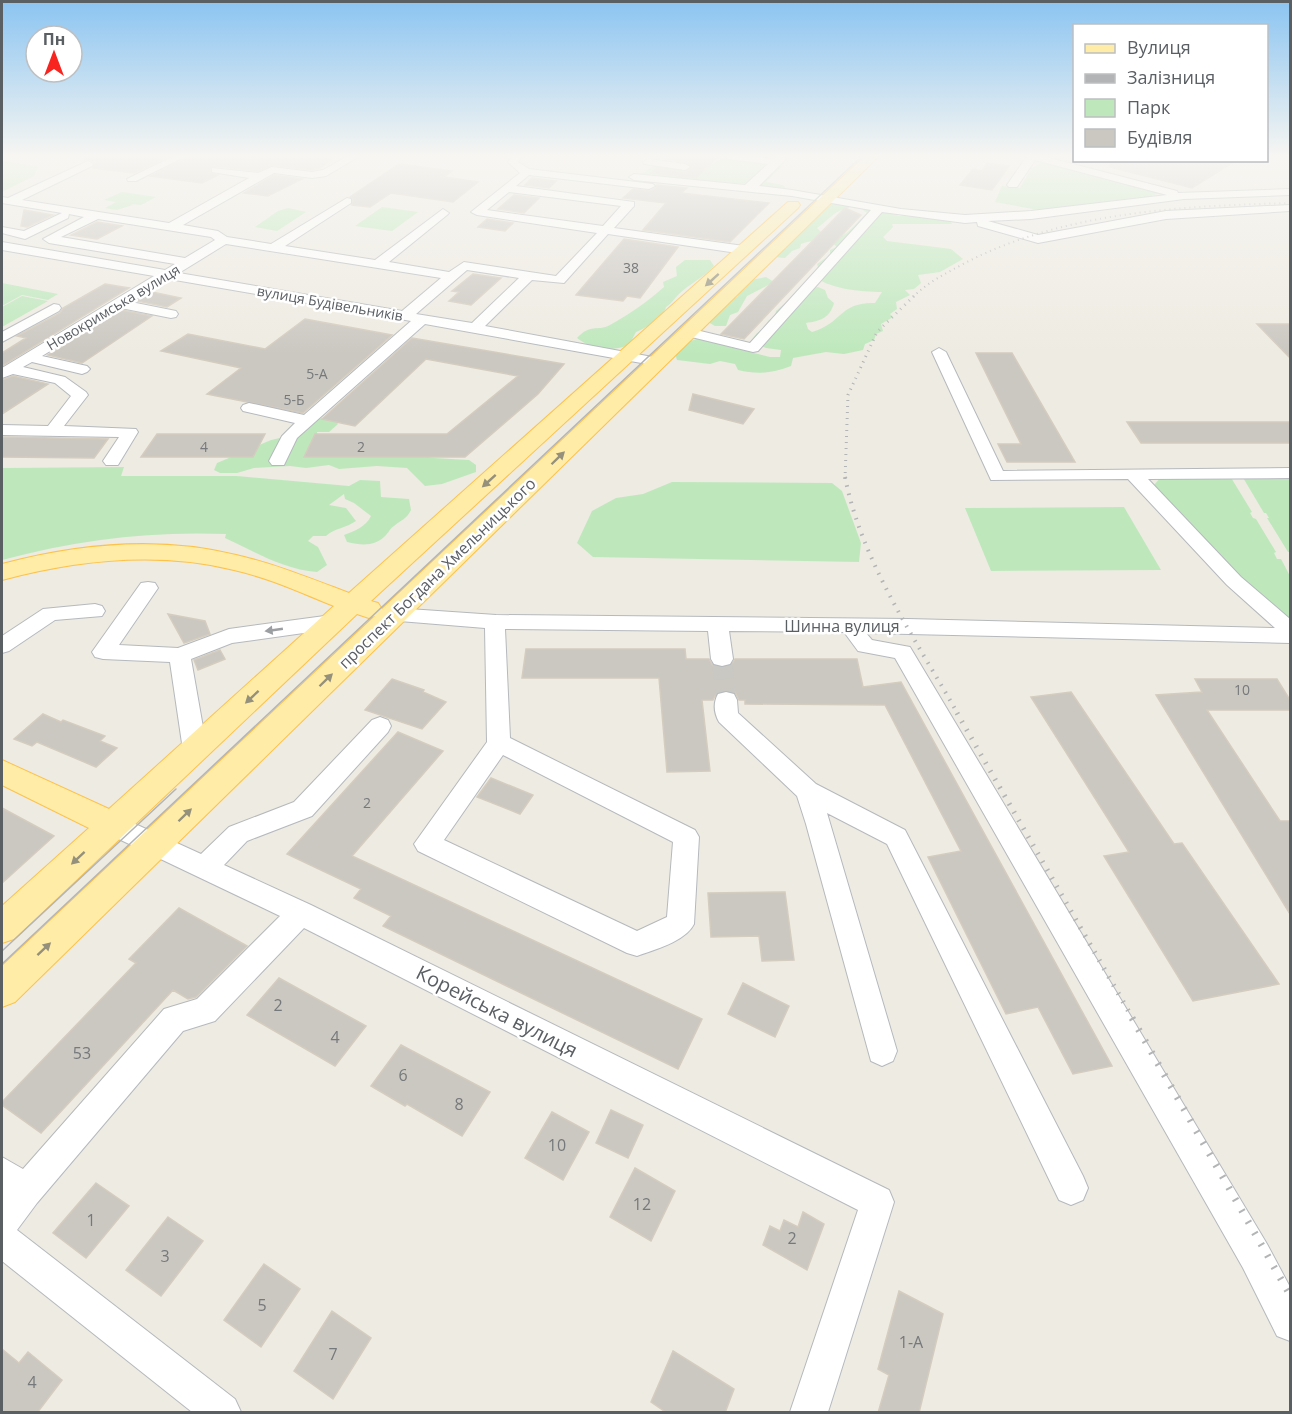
<svg xmlns="http://www.w3.org/2000/svg" width="1292" height="1414" font-family="'Open Sans',sans-serif">
	<style>
		.green { fill: #bee8bc }
		.building { fill: #cbc7c1; stroke: #d4ccbf; stroke-width: 1.5 }
		.lines { fill: none; stroke-linecap: round; stroke-linejoin: round }
		.minor-tunnel { stroke: #c9c8c2; stroke-width: 20; stroke-dasharray: 20 10; stroke-linecap: butt }
		.minor-casing { stroke: #b5b9bd; stroke-width: 2 }
		.major-casing { stroke: #fdc24c; stroke-width: 2 }
		.minor { fill: #fff; fill-rule: evenodd }
		.major { fill: #ffeca6; fill-rule: evenodd }
		.tram { stroke: #b3b4b5; stroke-width: 1.5 }
		.rail-far4 { stroke: #b3b4b5; stroke-width: 2; stroke-dasharray: 1 4; stroke-linecap: butt }
		.rail-far3 { stroke: #b3b4b5; stroke-width: 3; stroke-dasharray: 1 5; stroke-linecap: butt }
		.rail-far2 { stroke: #b3b4b5; stroke-width: 4; stroke-dasharray: 1.5 7; stroke-linecap: butt }
		.rail-far1 { stroke: #b3b4b5; stroke-width: 5; stroke-dasharray: 1.5 8; stroke-linecap: butt }
		.rail { stroke: #b3b4b5; stroke-width: 7; stroke-dasharray: 2 11; stroke-linecap: butt }
		.oneway { fill: #94907b }
		.oneway2 { fill: #9c9fa2 }
		.labels { text-anchor: middle; dominant-baseline: central; stroke-width: 5; stroke-linejoin: round; paint-order: stroke }
		.number-label { font-size: 14px; fill: #76797b }
		.far-street-label { font-size: 14px; fill: #5a5f64; stroke: #fff }
		.street-label { font-size: 16px; fill: #5a5f64; stroke: #fff }
		.near-number-label { font-size: 16px; fill: #76797b }
		.near-street-label { font-size: 20px; fill: #5a5f64; stroke: #fff }
	</style>
	<rect width="100%" height="100%" fill="#eeebe2"/>
	<path class="green" d="M723 158 782 166 766 182 783 185 786 189 782 190 746 184 643 176 641 174 656 165 685 169H704Z
		M4 161 38 167 34 176 2 192V163Z
		M1045 161 1163 192 1148 197 1038 210 995 202 1002 186 1020 188 1031 169Z
		M122 192 156 197 141 205 131 204 133 205 117 210 105 208 116 202 104 200Z
		M834 203 848 205 849 208C833 211 829 220 817 228L821 232 842 236C851 231 859 220 867 213L862 209 872 208 899 216 918 215 949 220 952 224H892L893 227 883 237 887 241 951 249 963 259 940 272 918 275 921 283 914 289 905 290 910 295 896 302 897 309 890 314 893 317 881 324 883 331 876 334 874 340 865 344 863 350 844 354 826 352 793 358 791 366C772 373 758 375 738 370L735 364 720 361 710 364 677 360 675 353C693 336 699 337 723 340L726 346 770 357H780L781 350 766 348 751 341 757 333 766 328 768 321 775 316 776 311 799 291 818 287 825 290 828 298 834 303C830 318 820 321 806 323L808 329 812 332C843 323 839 302 875 303L882 292C862 292 826 289 812 274L819 270 817 264 830 255V250L837 247C828 238 812 240 801 244L800 248 792 251 785 258 775 257 829 204Z
		M382 207 418 212 392 231 355 226Z
		M288 208 306 212 277 231 255 227 278 211Z
		M685 260H710L714 266C703 278 689 284 679 294 674 299 672 303 666 307 663 319 646 328 636 332L629 345C611 352 592 350 577 338 591 323 596 332 610 325 630 314 647 302 664 287L663 282 677 276 676 267Z
		M766 277 774 282 747 296 738 312 730 315 726 326H715L708 322 729 300 737 297 746 281Z
		M2 283 58 294 48 300 22 295 2 306Z
		M22 296 48 301 2 327V307Z
		M322 418 336 421 338 424 329 432H317L318 439 434 458 469 460 476 465V472L442 484 425 486 407 468 377 466 339 469 329 465 306 468 290 466 254 468 237 473H220L214 470 217 463 271 440 293 435 310 422Z
		M124 467 121 476H237L349 486 360 480 380 481 381 497 409 499 411 510C406 520 402 519 394 526 390 528 388 534 384 537 373 547 361 545 347 542L344 535C354 531 366 527 371 516L354 503 345 499 344 494 329 505 346 508 356 521C346 528 335 528 326 536H313L308 541 318 547 327 565 317 572C282 569 256 552 225 538L226 534C149 531 76 540 2 560V468Z
		M1230 476 1252 512 1250 513 1253 518 1256 519 1276 552 1274 553 1277 559H1281L1290 576V620L1264 602 1156 490 1154 485 1161 477Z
		M1242 476H1290V552H1288L1267 518H1269L1266 513H1264Z
		M672 482 832 483 842 491 861 543 859 562 593 557 577 543 592 511 616 498 643 494Z
		M1124 507 1161 570 991 571 965 508Z"/>
	<path class="building" d="M85 156H170L134 173 93 168 95 163 89 159 85 160Z
		M188 156H336L320 168 312 170 272 165 258 171 212 166 210 168V173L218 175 202 183 151 176Z
		M673 156H719L696 178 651 173 657 168 685 172 692 168 685 162 667 159Z
		M1111 160H1237L1192 188 1110 167Z
		M987 163 1009 166 992 190 960 185 973 169 982 171Z
		M399 164 452 171 444 177 478 182 453 202 391 193 370 207 352 205 353 199 350 197Z
		M274 175 302 179 268 196 244 193Z
		M532 178 556 181 549 188 525 185Z
		M657 185 687 188 681 193 769 203 730 242 643 230 666 203 623 198 633 189 650 191 656 188Z
		M514 195 539 198 524 213 498 209Z
		M845 208 861 215 744 339 721 334Z
		M24 210 53 215 27 227 21 226Z
		M487 219 513 223 505 231 478 227Z
		M97 222 122 226 97 239 71 235Z
		M624 239 678 247 640 298 627 296 623 301 576 295Z
		M473 274 501 278 471 305 449 301 459 292 452 291Z
		M105 284 129 288 2 366V353L26 338 17 336 60 313 63 308Z
		M152 292 181 298 167 307 137 301Z
		M121 310 152 316 82 363 48 355Z
		M305 319 392 335 303 413 207 394 241 368 161 351 188 334 265 349Z
		M1257 324H1290V358Z
		M412 338 564 364 538 394 465 457H304L315 434H447L518 376 426 359 355 426 322 419Z
		M976 353H1012L1075 462H1007L998 444H1021Z
		M13 376 48 384 2 414V380Z
		M693 394 754 409 743 424 689 410Z
		M1127 422H1290V443H1141Z
		M157 434H265L253 457H141Z
		M2 437 108 439 94 458 2 457Z
		M168 614 205 621 210 634 184 643Z
		M526 649H685L686 659H709L713 666 721 668 731 666 735 659H857L863 687 901 682 1112 1066 1073 1074 1038 1007 1006 1014 928 857 961 851 885 705 745 704V700H739L735 692 727 690 717 692 713 700H702L710 771 667 772 659 678H522Z
		M220 650 225 659 198 670 194 660Z
		M392 679 424 690 423 692 446 702 422 729 365 710Z
		M1195 679H1277L1290 700V710H1207L1280 821H1290V914L1156 695 1202 692Z
		M1071 692 1174 844 1182 843 1279 984 1193 1001 1104 856 1129 852 1031 697Z
		M43 714 61 722 63 720 105 736 100 741 117 748 96 767 37 742 32 746 14 739Z
		M398 732 443 751 352 856 702 1019 678 1069 383 926 391 916 354 898 361 889 287 854Z
		M491 778 533 795 520 814 477 797Z
		M2 808 54 836 2 883Z
		M785 892 794 960 762 961 759 936 711 937 708 893Z
		M179 908 247 946 196 997 188 999 173 990 41 1133 2 1105V1102L136 963 129 959Z
		M279 978 366 1026 335 1066 247 1015Z
		M743 983 789 1006 775 1037 728 1014Z
		M401 1045 490 1092 462 1136 407 1104 405 1106 371 1086Z
		M611 1110 643 1125 628 1158 596 1143Z
		M552 1112 589 1132 563 1180 525 1158Z
		M635 1168 675 1191 651 1241 610 1217Z
		M96 1183 129 1206 86 1258 53 1233Z
		M803 1212 824 1224 807 1270 763 1245 770 1226 780 1231 784 1220 798 1227Z
		M168 1217 203 1241 161 1296 126 1270Z
		M264 1264 300 1289 261 1347 224 1320Z
		M899 1291 943 1314 919 1413H878L889 1375 878 1369Z
		M332 1311 371 1338 333 1399 294 1371Z
		M2 1349 19 1363 28 1352 62 1380 37 1413H2Z
		M673 1351 734 1389 725 1413H667L651 1402Z"/>
	<g class="lines">
		<path class="minor-tunnel" d="M722 659 726 700"/>
		<g class="minor-casing">
			<path id="minor" d="M174 156H186L136 181H128L127 179Z
				M348 156H360L326 176 312 178 274 173 183 225 218 231 227 237 271 244 347 198 351 199V203L285 246 375 260 443 209 449 213 447 215 389 262 449 272 464 262 556 276 597 233 477 215 471 212 520 173 508 162 512 156H522L518 162 529 169 653 184 655 186 649 189 529 175 516 186 634 202V206L614 228 744 246 750 250 744 254 608 234 564 283 532 280 485 326 658 358 663 359 665 362 663 365 658 366 425 324 297 438 284 465H272L269 461 282 436 295 423 243 411 241 408 243 405 249 403 304 415 411 321 169 279 131 302 176 311 178 314 176 317 171 318 121 308 42 356 87 366 90 369 87 372 82 374 32 362 23 367 65 377 86 392 88 395 64 426 136 429 138 432 118 465H106L103 461 119 437 2 435V425L48 426 71 396 55 383 13 374 2 378V368L154 276 2 250V242L165 270 175 264 49 243 43 239 84 217 69 214 68 218 25 239 2 233V227L24 231 62 213 2 203V197L8 198 88 161 93 164 92 166 22 200 169 223 249 178 212 172V168L258 173 272 167 312 172 323 170ZM509 192 621 206 603 226 487 210ZM98 219 211 237 215 240 185 258 61 237ZM226 244 441 278 402 311 179 273ZM467 270 519 278 472 323 416 314Z
				M724 156H750L775 159 778 156H789L759 186 792 190 901 209 965 215 1031 211 1167 195 1035 160 1017 187H1009L1007 185 1027 156H1042L1177 191 1178 193 1290 189V195L1184 199 1031 219 988 221 1038 235 1166 211 1290 205V211L1166 219 1038 243 978 226 977 222 965 223 882 212 758 351 753 352 683 335 681 332 688 328 750 343 871 210 792 196 634 180 629 177 634 174 745 185 768 164 729 159Z
				M648 159 685 164 690 167 685 170 644 164 643 162Z
				M54 304 59 305 61 308 59 311 2 342V332Z
				M939 348 946 352 1003 471 1290 468V478L1148 479 1241 577 1290 619V643L866 633 872 640 910 647 1267 1244 1290 1287V1341L1277 1336 1243 1268 895 658 858 651 844 632 729 631 733 659 730 664 722 666 714 664 711 659 708 631 505 629 510 738 695 830 699 837 694 924C686 941 654 950 637 956L627 953 418 851 414 844 487 742 485 628 387 620 384 615 387 610 394 608 496 615 908 619 1275 628 1227 585 1128 479 991 480 932 352ZM503 755 673 842 667 917 637 931 444 840Z
				M148 582 155 583 158 588 119 645 178 648 229 629 332 615 339 617 342 622 339 627 332 629 232 643 191 659 207 750 203 756 195 759 187 756 183 750 170 662 103 659 95 657 92 652 141 583Z
				M95 604 102 606 105 611 102 616 55 620 9 651 2 653V636L43 609Z
				M726 692 734 694 737 700 738 713 816 784 905 830 1083 1176 1088 1188 1083 1200 1071 1205 1059 1200 887 844 827 813 897 1051 893 1061 882 1066 871 1061 806 824 797 796 719 722C714 713 713 703 718 694Z
				M380 717 388 720 391 726 388 732 312 816 247 841 224 865 311 905 889 1190 894 1202 828 1412H790L858 1210 304 928 215 1021 183 1031 37 1203 17 1230 235 1399 241 1412H192L2 1261V1157L23 1169 164 1009 197 999 280 916 104 832 100 825 104 818 113 815 122 818 201 854 229 827 294 802 372 720Z"/>
		</g>
		<g class="major-casing">
			<path id="major" d="M865 156H879L15 1002 2 1007V966L375 616 369 618 357 614 14 939 2 943V906L89 828 2 785V760L109 809 334 606C301 593 269 578 234 570 158 551 77 560 2 580V564C77 544 160 536 236 555 275 564 312 579 349 593L788 202H798L800 205 798 208 371 601 378 603 382 609Z"/>
		</g>
		<use href="#minor" class="minor"/>
		<use href="#major" class="major"/>
		<path class="tram" d="M2 951 176 789
			M2 964 862 156"/>
		<path class="rail-far4" d="M913 297C928 282 945 274 963 264 1062 212 1180 206 1290 203"/>
		<path class="rail-far3" d="M845 479 848 395 877 332 915 295"/>
		<path class="rail-far2" d="M845 477C862 563 916 640 958 714"/>
		<path class="rail-far1" d="M957 713 1133 1019"/>
		<path class="rail" d="M1132 1018 1290 1295"/>
	</g>
	<defs><path id="oneway-solid" d="M-6-.8H1V-3.2L6.5 0L1 3.2V.8H-6Z" transform="scale(1.5)"/></defs>
	<g class="oneway">
		<use href="#oneway-solid" transform="translate(712 280) rotate(138)"/>
		<use href="#oneway-solid" transform="translate(558 458) rotate(-44)"/>
		<use href="#oneway-solid" transform="translate(489 481) rotate(138)"/>
		<use href="#oneway-solid" transform="translate(326 680) rotate(-44)"/>
		<use href="#oneway-solid" transform="translate(252 697) rotate(137)"/>
		<use href="#oneway-solid" transform="translate(185 815) rotate(-44)"/>
		<use href="#oneway-solid" transform="translate(78 858) rotate(137)"/>
		<use href="#oneway-solid" transform="translate(44 949) rotate(-43)"/>
	</g>
	<use class="oneway2" href="#oneway-solid" transform="translate(274 630) rotate(172)"/>
	<linearGradient id="sky" x2="0" y2="1"><stop stop-color="#8bc4f1"/><stop offset="0.44" stop-color="#f7f6f2"/><stop offset="1" stop-color="#f7f6f2" stop-opacity="0"/></linearGradient>
	<rect width="1292" height="354" fill="url(#sky)"/>
	<g class="labels">
		<g class="number-label">
			<text x="631" y="267">38</text>
			<text x="317" y="373">5-А</text>
			<text x="294" y="399">5-Б</text>
			<text x="204" y="446">4</text>
			<text x="361" y="446">2</text>
			<text x="1242" y="689">10</text>
			<text x="367" y="802">2</text>
		</g>
		<g class="far-street-label">
			<text transform="translate(330 303) rotate(10)">вулиця Будівельників</text>
			<text transform="translate(113 307) rotate(-31)">Новокримська вулиця</text>
		</g>
		<g class="street-label">
			<text transform="translate(437 573) rotate(-44)">проспект Богдана Хмельницького</text>
			<text x="842" y="626">Шинна вулиця</text>
		</g>
		<g class="near-number-label">
			<text x="278" y="1005">2</text>
			<text x="335" y="1037">4</text>
			<text x="82" y="1053">53</text>
			<text x="403" y="1075">6</text>
			<text x="459" y="1104">8</text>
			<text x="557" y="1145">10</text>
			<text x="642" y="1204">12</text>
			<text x="91" y="1220">1</text>
			<text x="792" y="1238">2</text>
			<text x="165" y="1256">3</text>
			<text x="262" y="1305">5</text>
			<text x="911" y="1342">1-А</text>
			<text x="333" y="1354">7</text>
			<text x="32" y="1382">4</text>
		</g>
		<g class="near-street-label">
			<text transform="translate(497 1011) rotate(27)">Корейська вулиця</text>
		</g>
	</g>
	<rect width="1292" height="1414" fill="none" stroke="#5a5f64" stroke-width="6"/>
	<rect x="1073" y="24" width="195" height="138" fill="#ffffff" stroke="#bdbfc1" stroke-width="1.5"/>
	<rect x="1085" y="44" width="30" height="9" fill="#ffeca6" stroke="#bdbfc1" stroke-width="1.5"/>
	<text x="1127" y="54" font-size="18" fill="#5a5f64">Вулиця</text>
	<rect x="1085" y="74" width="30" height="9" fill="#b3b4b5" stroke="#bdbfc1" stroke-width="1.5"/>
	<text x="1127" y="84" font-size="18" fill="#5a5f64">Залізниця</text>
	<rect x="1085" y="99" width="30" height="18" fill="#bee8bc" stroke="#bdbfc1" stroke-width="1.5"/>
	<text x="1127" y="114" font-size="18" fill="#5a5f64">Парк</text>
	<rect x="1085" y="129" width="30" height="18" fill="#cbc7c1" stroke="#bdbfc1" stroke-width="1.5"/>
	<text x="1127" y="144" font-size="18" fill="#5a5f64">Будівля</text>
	<g transform="translate(54 54)"><circle r="28" fill="#ffffff" stroke="#bdbfc1" stroke-width="1.5"/>
	<path d="M0-4.5L10 22L0 15L-10 22Z" fill="#f7241f"/>
	<text y="-9" font-size="16" font-weight="bold" text-anchor="middle" fill="#5a5f64">Пн</text>
	</g>
</svg>
